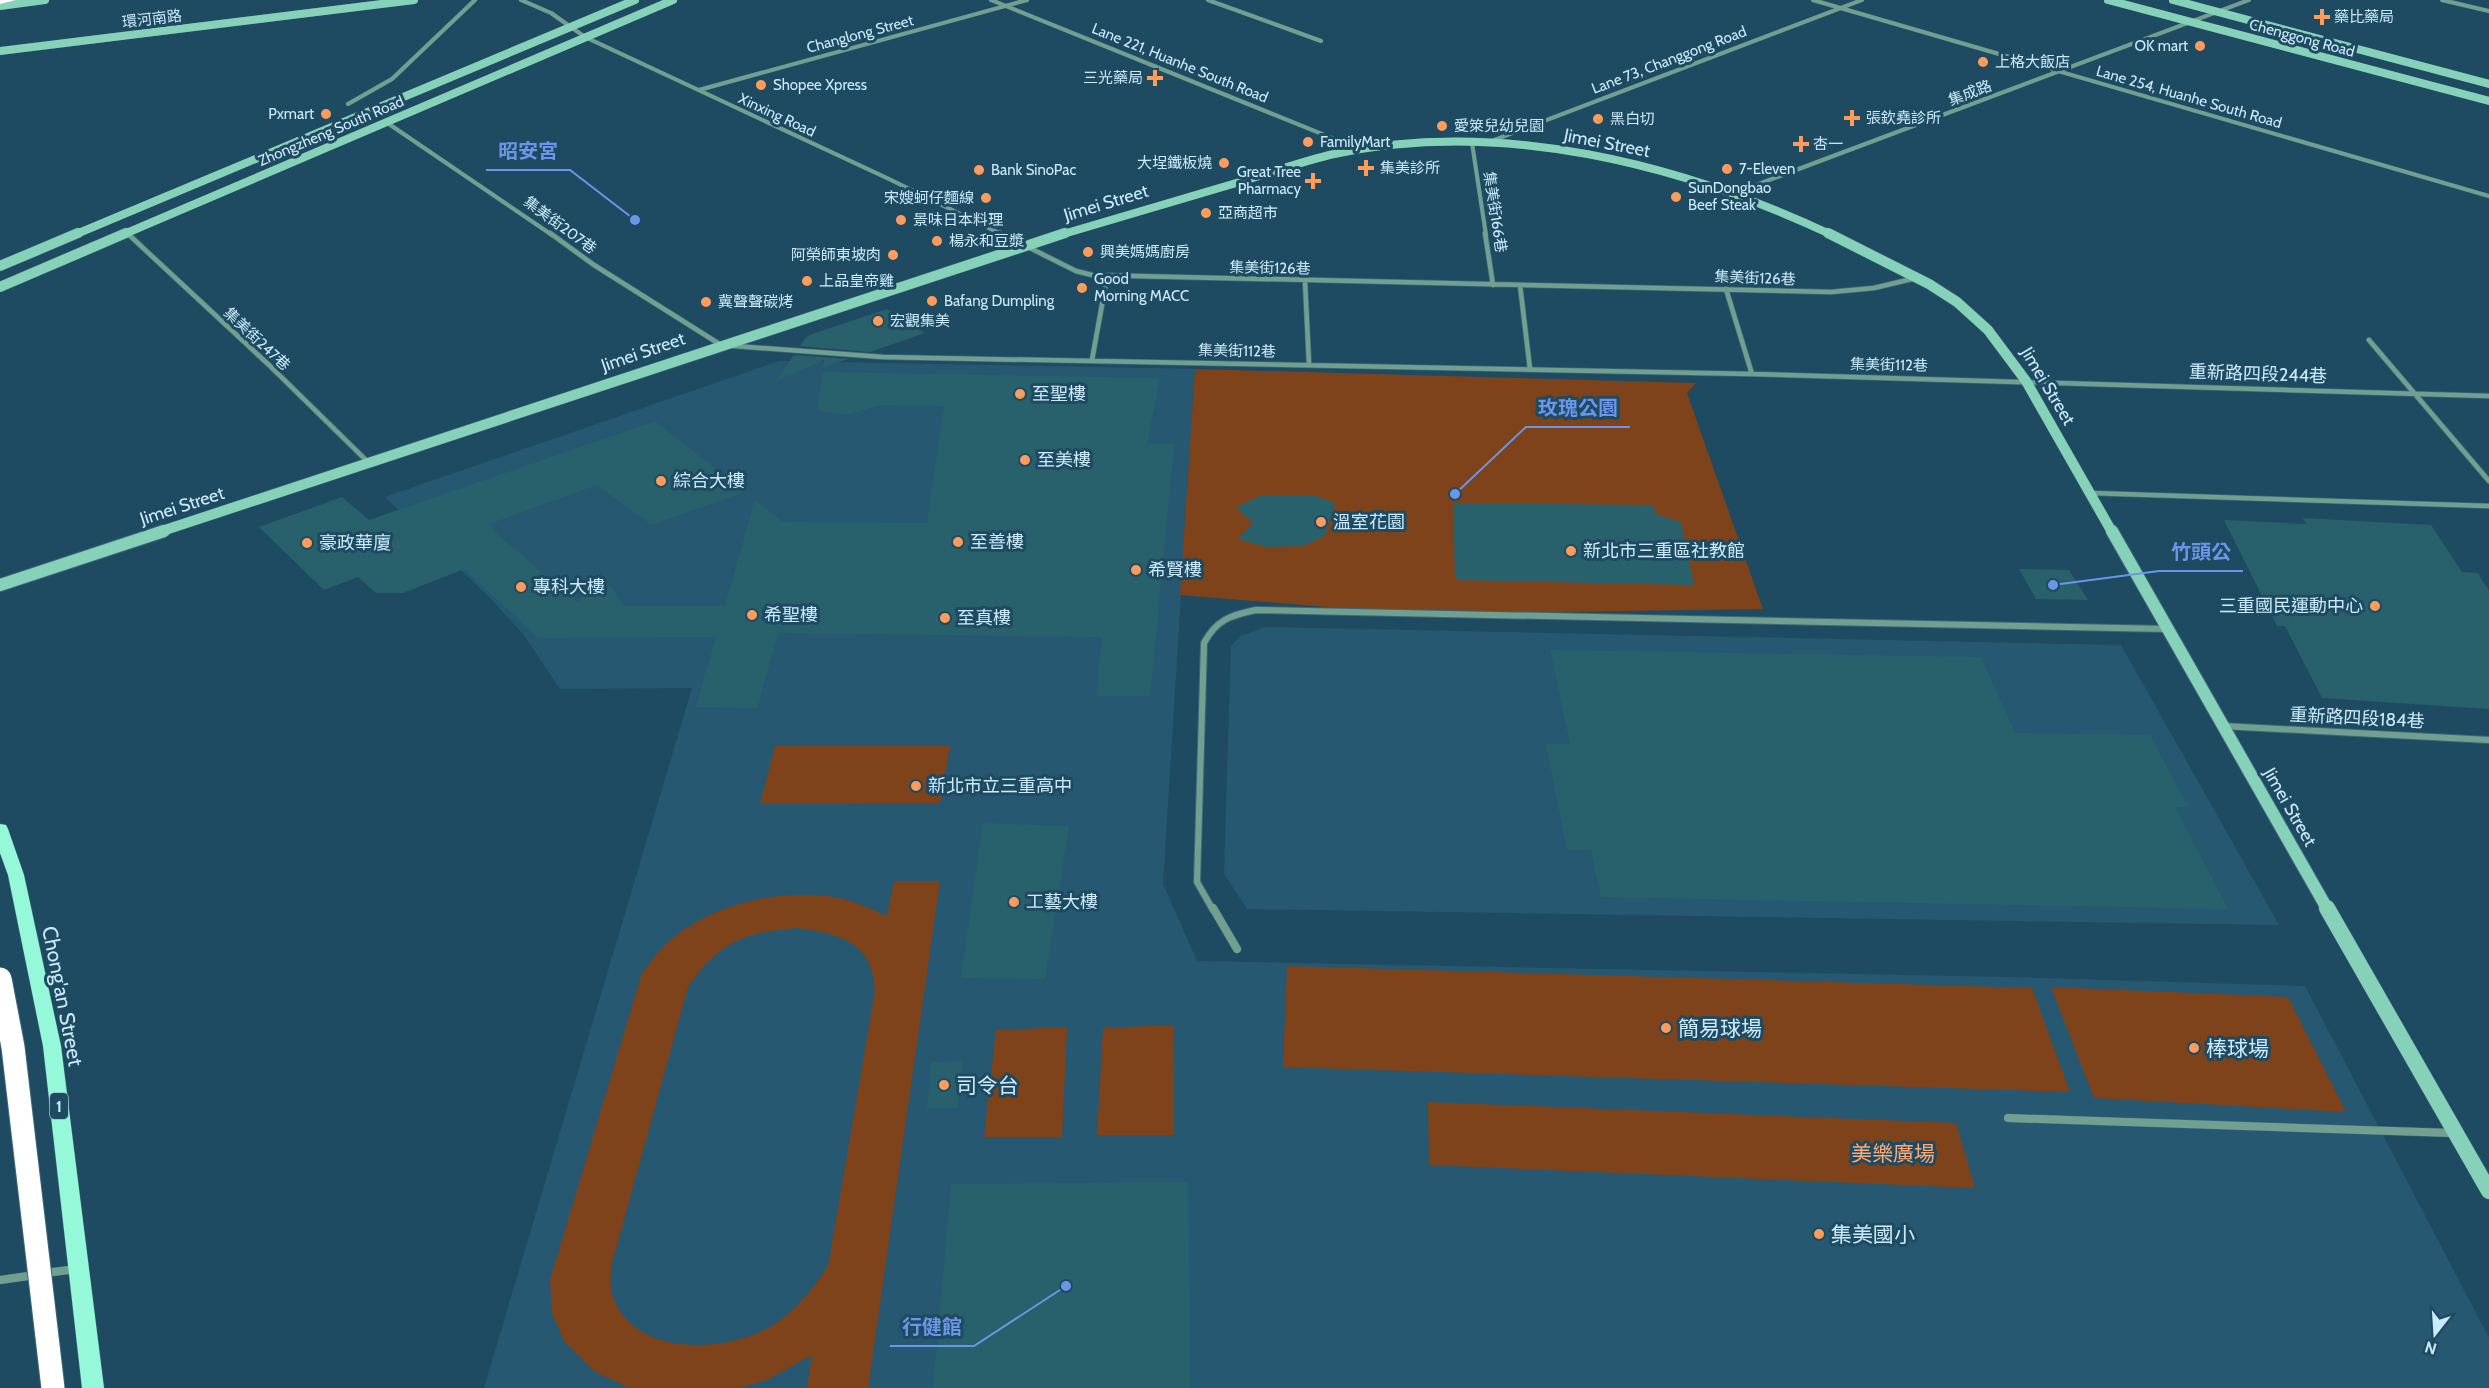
<svg xmlns="http://www.w3.org/2000/svg" width="2489" height="1388" font-family="Cabin,'Noto Sans TC',sans-serif">
	<style>
		.built { fill: #265971 }
		.green { fill: #7e431a; fill-rule: evenodd }
		.building { fill: #28616c }
		.lines { fill: none; stroke-linecap: round; stroke-linejoin: round }
		.street-far3-casing { stroke: #3d687d; stroke-width: 4.5 }
		.street-far2-casing { stroke: #3d687d; stroke-width: 6 }
		.street-far1-casing { stroke: #3d687d; stroke-width: 8 }
		.street-casing { stroke: #3d687d; stroke-width: 9 }
		.secondary-far3-casing { stroke: #3d687d; stroke-width: 8 }
		.secondary-far2-casing { stroke: #3d687d; stroke-width: 11 }
		.secondary-far1-casing { stroke: #3d687d; stroke-width: 14 }
		.secondary-casing { stroke: #3d687d; stroke-width: 17 }
		.primary-casing { stroke: #3d687d; stroke-width: 1 }
		.highway-casing { stroke: #3d687d; stroke-width: 2 }
		.street-far3 { stroke: #71a090; stroke-width: 4 }
		.street-far2 { stroke: #71a090; stroke-width: 4.5 }
		.street-far1 { stroke: #71a090; stroke-width: 6 }
		.street { stroke: #71a090; stroke-width: 8 }
		.secondary-far3 { stroke: #86d2b9; stroke-width: 8 }
		.secondary-far2 { stroke: #86d2b9; stroke-width: 10 }
		.secondary-far1 { stroke: #86d2b9; stroke-width: 12 }
		.secondary { stroke: #86d2b9; stroke-width: 16 }
		.primary { fill: #95f8d9; fill-rule: evenodd }
		.highway { fill: #fff; fill-rule: evenodd }
		.highway-bridge-casing { stroke: #3d687d; stroke-width: 25; stroke-linecap: butt }
		.highway-bridge { stroke: #fff; stroke-width: 23 }
		.poi-dot { fill: #ff9b5b; stroke: #1e4b61; stroke-width: 2 }
		.labels { text-anchor: middle; dominant-baseline: central; stroke-width: 6; stroke-linejoin: round; paint-order: stroke }
		.far-poi-label { font-size: 15px; fill: #cbebfc; stroke: #1e4b61; text-anchor: start }
		.far-street-label { font-size: 15px; fill: #cbebfc; stroke: #1e4b61 }
		.shield { fill: #1e4b61; stroke: #97bbce; stroke-width: 1.5 }
		.shield-label { font-size: 16px; font-weight: bold; fill: #cbebfc }
		.street-label { font-size: 18px; fill: #cbebfc; stroke: #1e4b61 }
		.poi-label { font-size: 18px; fill: #cbebfc; stroke: #1e4b61; text-anchor: start }
		.near-street-label { font-size: 21px; fill: #cbebfc; stroke: #1e4b61 }
		.near-poi-label { font-size: 21px; fill: #cbebfc; stroke: #1e4b61; text-anchor: start }
		.near-park-label { font-size: 21px; fill: #ffa975; stroke: #1e4b61 }
		.leader { fill: none; stroke: #6b95e8; stroke-width: 2 }
		.callout-dot { fill: #6b95e8; stroke: #1e4b61; stroke-width: 2 }
		.callout-label { font-size: 20px; text-anchor: middle; font-weight: bold; fill: #6b95e8; stroke: #1e4b61; stroke-width: 6; stroke-linejoin: round; paint-order: stroke }
	</style>
	<rect width="100%" height="100%" fill="#1e4b61"/>
	<path class="built" d="M779 361 1195 369 1163 884 1197 961 2007 977 2305 986 2489 1338V1388H484L692 688 560 689 524 635 490 598 385 497Z
		M1266 627 2121 645 2279 925 1247 909 1224 874 1231 646 1240 636Z"/>
	<path class="green" d="M1195 369 1696 383 1687 393 1763 609 1412 614 1180 595Z
		M775 746H950L940 803 760 804Z
		M894 881H940L868 1388H807L812 1355 767 1380 738 1388H630L595 1372 564 1341 552 1313 550 1280 642 973C649 965 655 955 662 948 705 904 781 887 839 898 856 902 872 909 887 916ZM798 928C840 934 873 942 875 991L828 1266C811 1292 792 1316 764 1330 716 1354 627 1355 611 1290 610 1283 611 1274 611 1267L688 987C719 942 745 932 798 928Z
		M1287 966 2032 988 2070 1092 1283 1067Z
		M2051 987 2288 997 2346 1112 2094 1098Z
		M1173 1025 1174 1135H1097L1103 1028Z
		M1067 1027 1062 1137H984L996 1030Z
		M1428 1102 1956 1123 1975 1188 1429 1165Z"/>
	<path class="building" d="M887 309 925 333 870 352 800 346 806 337 815 333Z
		M794 355 848 359 823 367 824 360 776 381Z
		M823 372 1160 378 1147 444H1174L1150 696H1096L1102 637 778 633 757 708 696 707 716 637 538 638 464 569 403 593H376L358 577 324 590 259 527 342 497 369 520 655 421 745 492 652 525 597 485 489 524 495 529 492 530 577 602 593 588 610 586 624 606H725L755 500 783 522 927 523 944 406 881 405 845 415 817 410Z
		M1260 496H1316L1335 503 1325 536 1303 546 1266 547 1238 539 1253 523 1236 507Z
		M1453 503 1654 505 1655 514 1681 522 1694 585 1455 580Z
		M2303 518 2431 525 2462 572 2478 573 2489 591V709L2322 698 2285 626H2277L2224 520 2306 524Z
		M2019 569 2069 570 2088 600 2036 599Z
		M1550 650 1981 657 2015 733 2150 735 2188 807H2175L2228 909 1601 897 1591 850H1567L1546 744H1570Z
		M983 823 1069 826 1045 979 961 978Z
		M963 1061 957 1108H927L931 1062Z
		M1188 1182 1190 1388H933L951 1184Z"/>
	<g class="lines">
		<g class="street-far3-casing">
			<path id="street-far3" d="M521 0 551 13 585 37 889 179 1003 235
				M991 0 1359 149
				M1208 0 1321 41
				M1813 0 2489 196
				M2442 0 2489 11
				M699 90 1027 0
				M348 104 392 79 475 0
				M386 122 552 235
				M1489 142 1862 0
				M1472 143 1486 235
				M1732 194 2249 0
				M127 233 129 235"/>
		</g>
		<g class="street-far2-casing">
			<path id="street-far2" d="M127 233 269 365 369 463
				M550 233 594 265 721 345 883 357 1752 374 2489 396
				M1000 233 1076 271 1092 275 1831 292 1874 288 1916 278
				M1485 233 1493 285
				M1305 281 1309 364
				M1520 285 1530 369
				M1726 289 1752 374
				M2369 340 2489 481
				M1092 360 1107 277
				M2090 493 2489 506"/>
		</g>
		<g class="street-far1-casing">
			<path id="street-far1" d="M2223 726 2489 740
				M1213 910 1197 882 1204 643C1216 620 1231 615 1256 610L2167 629"/>
		</g>
		<g class="street-casing">
			<path id="street" d="M1213 908 1237 949
				M2008 1118 2452 1133
				M45 1273 77 1269
				M0 1280 35 1275"/>
		</g>
		<g class="secondary-far3-casing">
			<path id="secondary-far3" d="M2108 0 2489 101
				M2173 0 2489 84
				M0 6 45 0
				M0 51 414 0
				M74 235 635 0
				M122 235 673 0
				M1060 235C1121 217 1182 199 1243 181 1273 172 1303 161 1334 154 1501 118 1681 164 1832 235"/>
		</g>
		<g class="secondary-far2-casing">
			<path id="secondary-far2" d="M1828 233 1929 284 1957 302 1988 330 2026 381 2112 532
				M0 266 78 233
				M0 287 126 233
				M159 532 1065 233"/>
		</g>
		<g class="secondary-far1-casing">
			<path id="secondary-far1" d="M2112 531 2328 910
				M0 585 164 531"/>
		</g>
		<g class="secondary-casing">
			<path id="secondary" d="M2327 908 2489 1191"/>
		</g>
		<g class="primary-casing">
			<path id="primary" d="M0 824 6 825 8 829 24 875 61 1046 104 1388H82L43 1046 8 875 0 853Z"/>
		</g>
		<g class="highway-casing">
			<path id="highway" d="M0 0H16L0 4Z"/>
		</g>
		<use href="#street-far3" class="street-far3"/>
		<use href="#street-far2" class="street-far2"/>
		<use href="#street-far1" class="street-far1"/>
		<use href="#street" class="street"/>
		<use href="#secondary-far3" class="secondary-far3"/>
		<use href="#secondary-far2" class="secondary-far2"/>
		<use href="#secondary-far1" class="secondary-far1"/>
		<use href="#secondary" class="secondary"/>
		<use href="#primary" class="primary"/>
		<use href="#highway" class="highway"/>
		<g class="highway-bridge-casing">
			<path id="highway-bridge" d="M0 979 13 1047 53 1388"/>
		</g>
		<use href="#highway-bridge" class="highway-bridge"/>
	</g>
	<g class="poi-dot">
		<path d="M2319 8h6v6h6v6h-6v6h-6v-6h-6v-6h6z"/>
		<circle cx="2200" cy="46" r="6"/>
		<circle cx="1983" cy="62" r="6"/>
		<path d="M1152 69h6v6h6v6h-6v6h-6v-6h-6v-6h6z"/>
		<circle cx="761" cy="85" r="6"/>
		<circle cx="326" cy="114" r="6"/>
		<path d="M1849 109h6v6h6v6h-6v6h-6v-6h-6v-6h6z"/>
		<circle cx="1598" cy="119" r="6"/>
		<circle cx="1442" cy="126" r="6"/>
		<circle cx="1308" cy="142" r="6"/>
		<path d="M1798 135h6v6h6v6h-6v6h-6v-6h-6v-6h6z"/>
		<circle cx="1224" cy="163" r="6"/>
		<path d="M1363 159h6v6h6v6h-6v6h-6v-6h-6v-6h6z"/>
		<circle cx="1727" cy="169" r="6"/>
		<circle cx="979" cy="170" r="6"/>
		<path d="M1310 172h6v6h6v6h-6v6h-6v-6h-6v-6h6z"/>
		<circle cx="1676" cy="197" r="6"/>
		<circle cx="986" cy="198" r="6"/>
		<circle cx="1206" cy="213" r="6"/>
		<circle cx="901" cy="220" r="6"/>
		<circle cx="937" cy="241" r="6"/>
		<circle cx="1088" cy="252" r="6"/>
		<circle cx="893" cy="255" r="6"/>
		<circle cx="807" cy="281" r="6"/>
		<circle cx="1082" cy="288" r="6"/>
		<circle cx="932" cy="301" r="6"/>
		<circle cx="706" cy="302" r="6"/>
		<circle cx="878" cy="321" r="6"/>
		<circle cx="1020" cy="394" r="6"/>
		<circle cx="1025" cy="460" r="6"/>
		<circle cx="661" cy="481" r="6"/>
		<circle cx="1321" cy="522" r="6"/>
		<circle cx="958" cy="542" r="6"/>
		<circle cx="307" cy="543" r="6"/>
		<circle cx="1571" cy="551" r="6"/>
		<circle cx="1136" cy="570" r="6"/>
		<circle cx="521" cy="587" r="6"/>
		<circle cx="2375" cy="606" r="6"/>
		<circle cx="752" cy="615" r="6"/>
		<circle cx="945" cy="618" r="6"/>
		<circle cx="916" cy="786" r="6"/>
		<circle cx="1014" cy="902" r="6"/>
		<circle cx="1666" cy="1028" r="6"/>
		<circle cx="2194" cy="1048" r="6"/>
		<circle cx="944" cy="1085" r="6"/>
		<circle cx="1819" cy="1234" r="6"/>
	</g>
	<g class="labels">
		<g class="far-poi-label">
			<text x="2334" y="17">藥比藥局</text>
			<text x="2188" y="46" text-anchor="end">OK mart</text>
			<text x="1995" y="62">上格大飯店</text>
			<text x="1143" y="78" text-anchor="end">三光藥局</text>
			<text x="773" y="85">Shopee Xpress</text>
			<text x="314" y="114" text-anchor="end">Pxmart</text>
			<text x="1866" y="118">張欽堯診所</text>
			<text x="1610" y="119">黑白切</text>
			<text x="1454" y="126">愛箂兒幼兒園</text>
			<text x="1320" y="142">FamilyMart</text>
			<text x="1813" y="144">杏一</text>
			<text x="1212" y="163" text-anchor="end">大埕鐵板燒</text>
			<text x="1380" y="168">集美診所</text>
			<text x="1739" y="169">7-Eleven</text>
			<text x="991" y="170">Bank SinoPac</text>
			<text x="1301" y="172" text-anchor="end">Great Tree<tspan x="1301" dy="17">Pharmacy</tspan></text>
			<text x="1688" y="188">SunDongbao<tspan x="1688" dy="17">Beef Steak</tspan></text>
			<text x="974" y="198" text-anchor="end">宋嫂蚵仔麵線</text>
			<text x="1218" y="213">亞商超市</text>
			<text x="913" y="220">景味日本料理</text>
			<text x="949" y="241">楊永和豆漿</text>
			<text x="1100" y="252">興美媽媽廚房</text>
			<text x="881" y="255" text-anchor="end">阿榮師東坡肉</text>
			<text x="1094" y="279">Good<tspan x="1094" dy="17">Morning MACC</tspan></text>
			<text x="819" y="281">上品皇帝雞</text>
			<text x="944" y="301">Bafang Dumpling</text>
			<text x="718" y="302">冀聲聲碳烤</text>
			<text x="890" y="321">宏觀集美</text>
		</g>
		<g class="far-street-label">
			<text transform="translate(152 19) rotate(-7)">環河南路</text>
			<text transform="translate(860 34) rotate(-15)">Changlong Street</text>
			<text transform="translate(2302 38) rotate(15)">Chenggong Road</text>
			<text transform="translate(1669 60) rotate(-21)">Lane 73, Changgong Road</text>
			<text transform="translate(1180 63) rotate(22)">Lane 221, Huanhe South Road</text>
			<text transform="translate(1970 93) rotate(-21)">集成路</text>
			<text transform="translate(2189 97) rotate(16)">Lane 254, Huanhe South Road</text>
			<text transform="translate(777 115) rotate(25)">Xinxing Road</text>
			<text transform="translate(331 131) rotate(-23)">Zhongzheng South Road</text>
			<text transform="translate(1495 212) rotate(81)">集美街166巷</text>
			<text transform="translate(560 225) rotate(36)">集美街207巷</text>
			<text transform="translate(1270 268) rotate(1)">集美街126巷</text>
			<text transform="translate(1755 278) rotate(2)">集美街126巷</text>
			<text transform="translate(257 339) rotate(43)">集美街247巷</text>
			<text transform="translate(1237 351) rotate(1)">集美街112巷</text>
			<text transform="translate(1889 365) rotate(1)">集美街112巷</text>
		</g>
		<rect class="shield" x="50" y="1093" width="18" height="26" rx="4.5"/>
		<g class="shield-label">
			<text x="59" y="1106">1</text>
		</g>
		<g class="street-label">
			<text transform="translate(1607 143) rotate(11)">Jimei Street</text>
			<text transform="translate(1106 203) rotate(-17)">Jimei Street</text>
			<text transform="translate(643 352) rotate(-19)">Jimei Street</text>
			<text transform="translate(2258 374) rotate(2)">重新路四段244巷</text>
			<text transform="translate(2048 386) rotate(59)">Jimei Street</text>
			<text transform="translate(182 506) rotate(-18)">Jimei Street</text>
			<text transform="translate(2357 718) rotate(3)">重新路四段184巷</text>
			<text transform="translate(2290 807) rotate(60)">Jimei Street</text>
		</g>
		<g class="poi-label">
			<text x="1032" y="394">至聖樓</text>
			<text x="1037" y="460">至美樓</text>
			<text x="673" y="481">綜合大樓</text>
			<text x="1333" y="522">溫室花園</text>
			<text x="970" y="542">至善樓</text>
			<text x="319" y="543">豪政華廈</text>
			<text x="1583" y="551">新北市三重區社教館</text>
			<text x="1148" y="570">希賢樓</text>
			<text x="533" y="587">專科大樓</text>
			<text x="2363" y="606" text-anchor="end">三重國民運動中心</text>
			<text x="764" y="615">希聖樓</text>
			<text x="957" y="618">至真樓</text>
			<text x="928" y="786">新北市立三重高中</text>
			<text x="1026" y="902">工藝大樓</text>
		</g>
		<g class="near-street-label">
			<text transform="translate(63 996) rotate(79)">Chong'an Street</text>
		</g>
		<g class="near-poi-label">
			<text x="1678" y="1028">簡易球場</text>
			<text x="2206" y="1048">棒球場</text>
			<text x="956" y="1085">司令台</text>
			<text x="1831" y="1234">集美國小</text>
		</g>
		<g class="near-park-label">
			<text x="1893" y="1153">美樂廣場</text>
		</g>
	</g>
	<path class="leader" d="M635 220L570 170H486M1455 494L1526 427H1630M2053 585L2159 571H2243M1066 1286L974 1346H890"/>
	<g class="callout-dot">
		<circle cx="635" cy="220" r="6"/>
		<circle cx="1455" cy="494" r="6"/>
		<circle cx="2053" cy="585" r="6"/>
		<circle cx="1066" cy="1286" r="6"/>
	</g>
	<g class="callout-label">
		<text x="528" y="158">昭安宮</text>
		<text x="1578" y="415">玫瑰公園</text>
		<text x="2201" y="559">竹頭公</text>
		<text x="932" y="1334">行健館</text>
	</g>
	<g transform="translate(2435 1334) rotate(197)" stroke="#1e4b61" stroke-width="4.5" paint-order="stroke">
	<path d="M0-4.5L10 22L0 15L-10 22Z" fill="#cbebfc"/>
	<text y="-9" font-size="16" font-weight="bold" text-anchor="middle" fill="#cbebfc">N</text>
	</g>
</svg>
